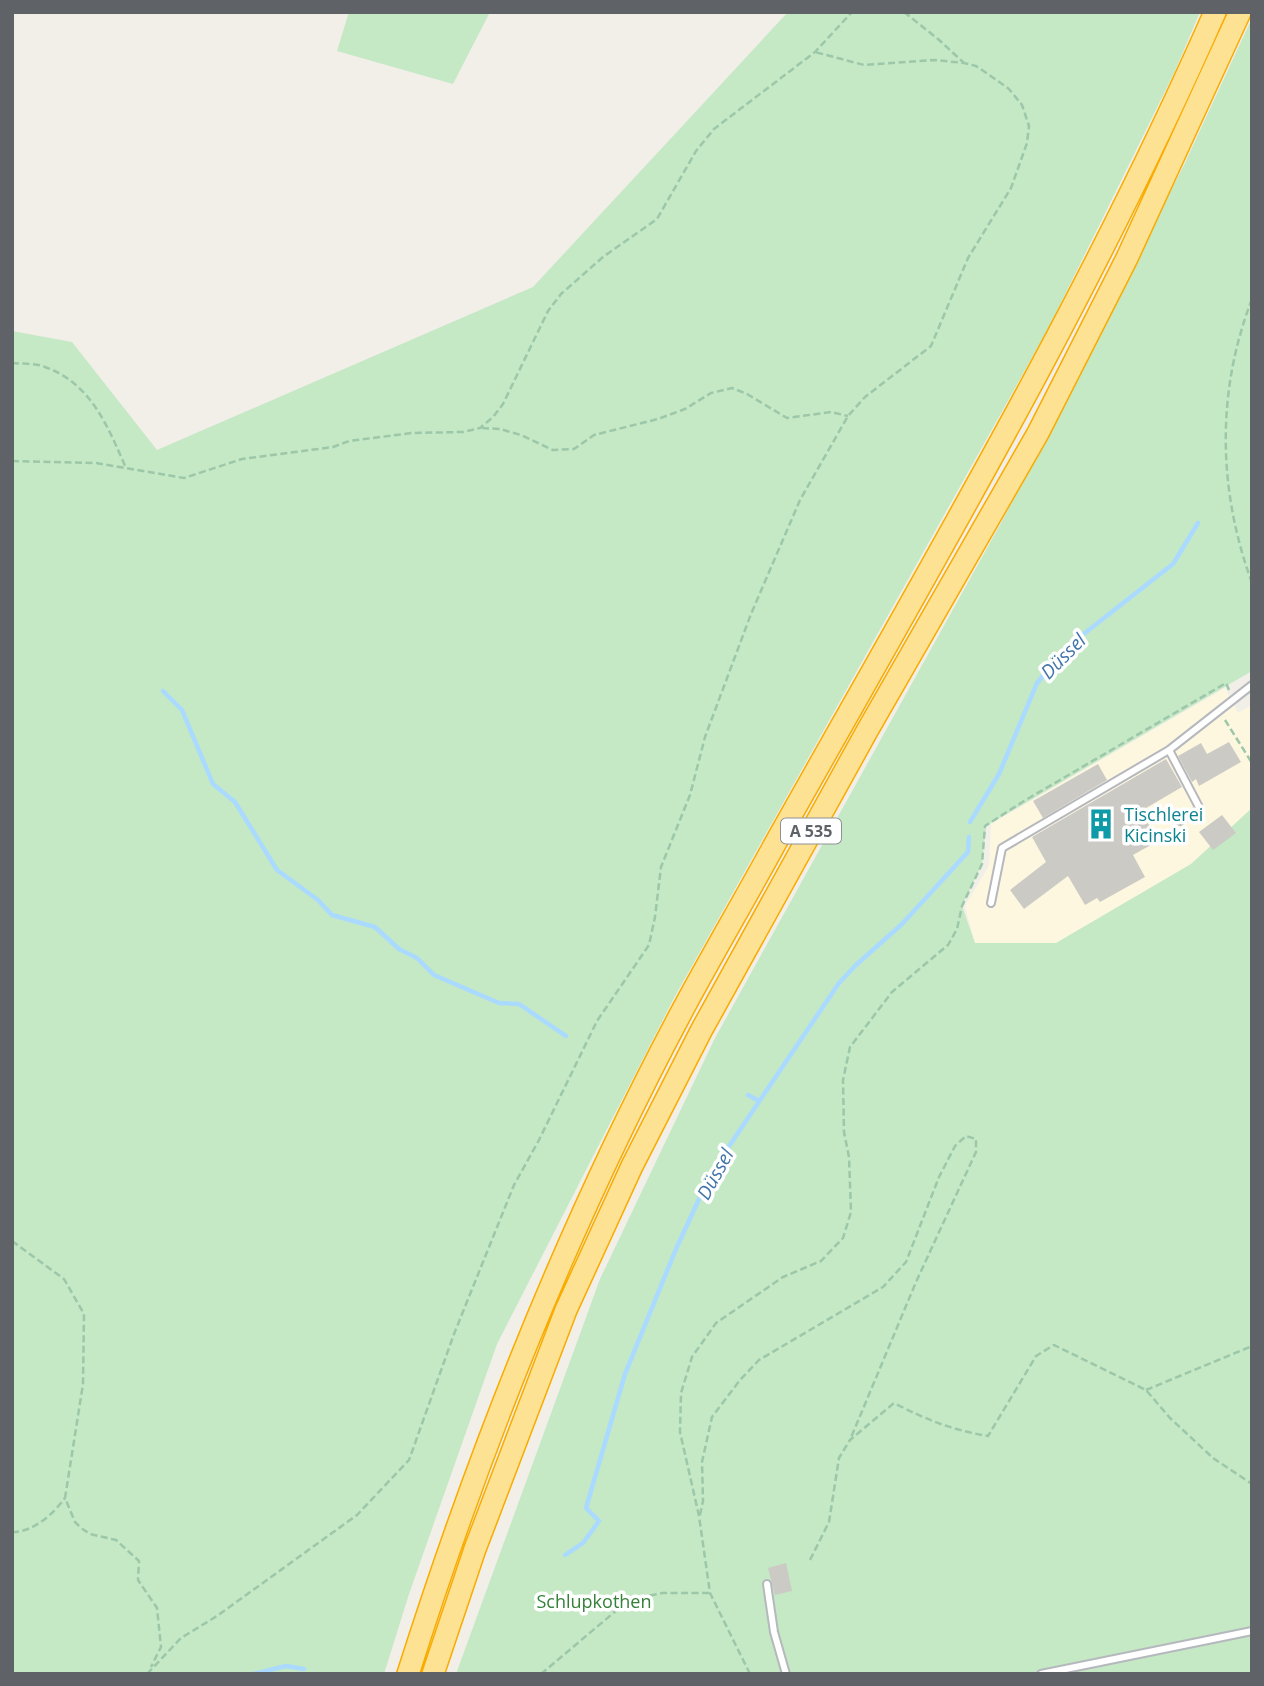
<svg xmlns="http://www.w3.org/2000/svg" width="1264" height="1686" font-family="'Open Sans',sans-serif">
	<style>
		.commercial { fill: #fef7e0 }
		.green { fill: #c5e8c5 }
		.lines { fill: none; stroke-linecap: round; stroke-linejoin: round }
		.stream { stroke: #aadaff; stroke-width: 4.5 }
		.building { fill: #cccac5 }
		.lane-casing { stroke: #b5b8bc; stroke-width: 10 }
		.highway-casing { stroke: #f9ab00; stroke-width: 24 }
		.path { stroke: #9cc7a9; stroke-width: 2.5; stroke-dasharray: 7 3.5; stroke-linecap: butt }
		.lane { stroke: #fff; stroke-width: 6 }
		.highway { stroke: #fde293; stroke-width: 21 }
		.labels { text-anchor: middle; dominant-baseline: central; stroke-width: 7; stroke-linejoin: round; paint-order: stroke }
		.shield { fill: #fff; stroke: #8f9295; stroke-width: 2 }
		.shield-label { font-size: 16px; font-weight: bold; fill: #5f6368 }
		.culture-label { font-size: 18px; fill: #0d838f; stroke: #fff; text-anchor: start }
		.park-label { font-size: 18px; fill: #348238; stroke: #fff }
		.water-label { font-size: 19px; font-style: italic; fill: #4174aa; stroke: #fff }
	</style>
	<rect width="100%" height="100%" fill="#f1efe8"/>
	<path class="commercial" d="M1225 688 1238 713 1252 705V808L1191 864 1056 943H975L965 906 989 866 991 824Z"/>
	<path class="green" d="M349 12H490L453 84 337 51Z
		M788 12H1200L1175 71 1048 329 674 998 497 1344 409 1594 384 1674H12V331L72 342 157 450 533 287Z
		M1252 18V671L986 826 982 864 962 906 975 943H1056L1191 864 1252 808V1674H456L600 1279 715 1038 1001 523 1184 165Z"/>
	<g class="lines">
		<path class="stream" d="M163 691 182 710 213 784 235 802 277 870 318 900 332 915 375 927 399 949 417 958 434 975 499 1003 519 1004 566 1036
			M970 822 999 774 1037 683 1067 647 1173 564 1198 523
			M748 1095 759 1101
			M565 1555 583 1543 599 1521 586 1508 625 1374 676 1249 711 1173 839 983 856 965 902 924 968 852 969 837
			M253 1674 286 1666 304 1669"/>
	</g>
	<path class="building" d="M1229 742 1241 762 1199 786 1196 779 1192 782 1178 756 1201 743 1207 754Z
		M1166 759 1182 787 1141 811 1158 841 1133 855 1145 877 1100 902 1097 898 1085 905 1068 876 1024 909 1010 890 1046 862 1032 837Z
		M1098 764 1107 780 1043 818 1033 801Z
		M1222 815 1236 833 1213 850 1199 832Z
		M786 1563 792 1591 775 1595 768 1568Z"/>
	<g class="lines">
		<g class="lane-casing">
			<path id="lane" d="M1169 750 1200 809 1180 821
				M991 903 1002 848 1169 750 1252 685
				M767 1584 774 1632 786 1674
				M1041 1674 1252 1631"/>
		</g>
		<g class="highway-casing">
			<path id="highway" d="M408 1674C480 1447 569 1223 681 1013 712 955 745 899 776 842 929 569 1089 299 1215 12
				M433 1674 475 1549 566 1310 632 1166 701 1031 867 731 1038 433 1127 258 1240 12"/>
		</g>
		<path class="path" d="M904 12 938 39 964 63
			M1252 299C1216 392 1218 490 1252 583
			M12 363C23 364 36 363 45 367 91 383 108 427 126 468
			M482 428 500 429 521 435 553 450 574 449 594 435 658 419 685 409 711 393 732 388 747 394 787 418 831 412 848 416
			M12 461 96 463 184 478 242 459 333 447 349 441 412 433 463 432 480 428 493 417 503 404 548 311 561 294 603 257 657 219 696 151 714 129 815 52 852 12
			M1225 720 1252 763
			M12 1241 64 1279 84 1314 83 1384 65 1498 75 1522 81 1528 90 1534 116 1540 139 1561 138 1580 157 1608 161 1647 151 1667
			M1146 1390 1252 1346
			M700 1515 703 1501 702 1462 712 1417 740 1380 759 1360 883 1287 906 1262 939 1177 955 1146 966 1136 976 1139V1152L916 1282 850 1440
			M12 1532C34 1532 53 1514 65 1498
			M810 1560 829 1522 839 1458 850 1440 894 1403C927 1420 952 1430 988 1436L1036 1356 1054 1345 1146 1390 1170 1418 1213 1458 1252 1484
			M147 1674 181 1638 217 1616 357 1515 409 1460 454 1334 514 1185 539 1140 597 1021 649 945 655 917 661 867 690 795 705 737 751 614 800 500 848 416 865 397 931 346 968 258 1011 188 1027 143 1029 126 1022 105 1009 89 988 74 976 66 964 63 935 60 864 65 815 52
			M541 1674 630 1599 663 1593H710
			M750 1674 710 1593 699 1516 680 1432 681 1393 692 1357 716 1323 783 1277 821 1261 843 1238 851 1212 849 1157 844 1132 843 1080 850 1047 892 992 948 945 957 929 962 906 982 864 985 826 1024 801 1226 683 1229 690"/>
		<use href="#lane" class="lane"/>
		<use href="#highway" class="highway"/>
	</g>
	<defs>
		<g id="building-bare" transform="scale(2.415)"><path d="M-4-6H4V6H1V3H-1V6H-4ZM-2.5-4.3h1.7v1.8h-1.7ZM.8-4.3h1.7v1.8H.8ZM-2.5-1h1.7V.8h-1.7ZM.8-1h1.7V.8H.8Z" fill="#0f9aa8" stroke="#fff" stroke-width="2.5" paint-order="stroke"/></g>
	</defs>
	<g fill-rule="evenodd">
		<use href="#building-bare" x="1101" y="824"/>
	</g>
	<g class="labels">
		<rect class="shield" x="781" y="818.5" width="60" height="25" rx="5"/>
		<g class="shield-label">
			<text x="811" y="831">A 535</text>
		</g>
		<g class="culture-label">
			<text x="1124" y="814">Tischlerei<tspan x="1124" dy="21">Kicinski</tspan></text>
		</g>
		<g class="park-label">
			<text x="594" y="1601">Schlupkothen</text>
		</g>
		<g class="water-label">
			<text transform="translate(1063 656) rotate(-45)">Düssel</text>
			<text transform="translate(715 1174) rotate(-61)">Düssel</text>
		</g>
	</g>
	<rect width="1264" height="1686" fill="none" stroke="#5f6368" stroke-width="28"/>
</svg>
